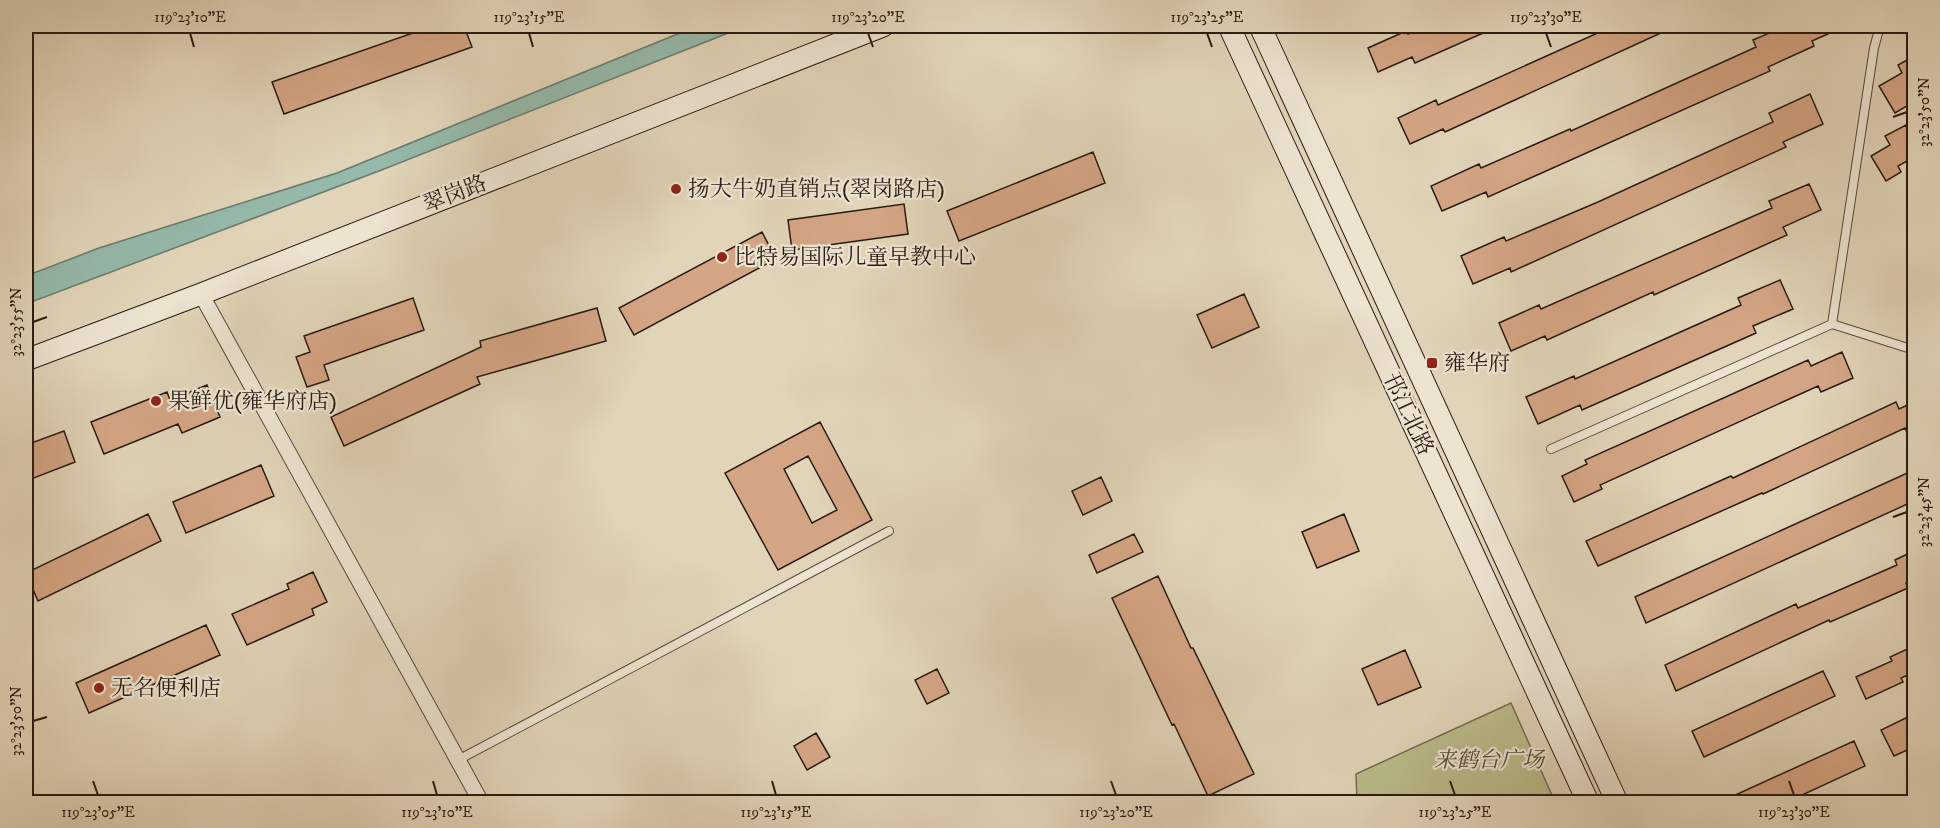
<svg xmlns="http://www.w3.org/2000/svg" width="1940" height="828" font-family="'IM FELL DW Pica','Noto Serif SC',serif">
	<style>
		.green { fill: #babb8a; stroke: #726b4e; stroke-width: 1.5 }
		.water { fill: #95b9aa; stroke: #6a7a6d; stroke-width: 1.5 }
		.building { fill: #d4a584; stroke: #291b12; stroke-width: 1.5; fill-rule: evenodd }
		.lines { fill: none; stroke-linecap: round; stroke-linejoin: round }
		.lane-casing { stroke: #57493c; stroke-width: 10 }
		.street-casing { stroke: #57493c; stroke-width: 17 }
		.secondary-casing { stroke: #291b12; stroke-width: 23 }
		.lane { stroke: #ece3d1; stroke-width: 8 }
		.street { stroke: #ece3d1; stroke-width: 15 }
		.secondary { stroke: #ece3d1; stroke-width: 21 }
		.ticks { fill: none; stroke: #291b12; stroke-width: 2 }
		.poi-dot { fill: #8f2418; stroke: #ece3d1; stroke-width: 2 }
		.labels { text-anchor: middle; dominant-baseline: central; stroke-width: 4.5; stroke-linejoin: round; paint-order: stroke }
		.poi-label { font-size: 22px; fill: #291b12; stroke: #ece3d1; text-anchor: start }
		.street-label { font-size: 22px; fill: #291b12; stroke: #ece3d1 }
		.park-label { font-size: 22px; font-style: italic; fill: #544b36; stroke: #ece3d1 }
		.neatline { fill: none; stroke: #291b12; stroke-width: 2 }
		.ticks-label { font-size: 15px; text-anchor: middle; fill: #291b12 }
	</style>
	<rect width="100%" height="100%" fill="#e1d4b8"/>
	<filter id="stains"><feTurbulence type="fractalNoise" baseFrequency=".00333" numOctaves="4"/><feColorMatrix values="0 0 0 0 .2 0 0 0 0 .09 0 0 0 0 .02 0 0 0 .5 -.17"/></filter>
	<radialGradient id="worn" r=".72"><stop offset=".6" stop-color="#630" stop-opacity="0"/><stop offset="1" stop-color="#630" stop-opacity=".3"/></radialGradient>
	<path class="green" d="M1511 703 1555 802H1357L1356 774Z"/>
	<path class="water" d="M697 26H746L379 171 26 304V276L99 248 337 173Z"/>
	<path class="building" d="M433 26H464L472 47 284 114 272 82Z
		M1428 26H1499L1415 63 1412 57 1378 72 1368 48 1406 31 1408 34Z
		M1613 26H1676L1445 132 1443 129 1410 144 1398 118 1436 100 1438 105Z
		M1786 26H1846L1812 41 1814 46 1768 67 1770 71 1488 197 1486 192 1442 211 1431 186 1479 164 1481 168 1570 129 1571 131 1756 47 1753 40Z
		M1914 56V96L1909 98 1912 103 1895 113 1879 86 1902 73 1898 65Z
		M1810 94 1823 124 1783 142 1786 147 1511 272 1510 268 1473 284 1461 256 1504 237 1506 241 1598 202 1773 122 1769 113Z
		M1906 125 1914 140V157L1898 166 1901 172 1886 181 1871 156 1890 145 1885 136Z
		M1093 152 1105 183 959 241 947 211Z
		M1809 184 1821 210 1783 227 1787 235 1654 295 1653 292 1547 340 1545 336 1511 351 1499 323 1539 305 1541 309 1772 208 1769 201Z
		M904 204 908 234 792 250 788 220Z
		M762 232 776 259 634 335 619 308Z
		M1780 280 1793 309 1753 326 1756 333 1582 410 1580 405 1538 424 1526 397 1574 376 1575 379 1741 305 1738 298Z
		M1244 294 1259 327 1212 348 1197 315Z
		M413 298 424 330 324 365 329 380 307 387 296 357 310 352 304 336Z
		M597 308 606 341 477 377 480 384 344 446 331 417 481 347 480 341Z
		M1842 352 1853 378 1821 392 1818 386 1600 485 1602 489 1574 502 1562 476 1587 464 1585 460 1808 360 1811 366Z
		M207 385 220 417 182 433 178 424 104 454 91 422 167 392 170 400Z
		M1896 402 1899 409 1914 402V448L1905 428 1763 494 1762 493 1598 566 1586 541 1731 476 1733 478Z
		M820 422 872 520 778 570 725 473ZM808 456 837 510 812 523 784 469Z
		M64 431 75 462 26 481V445Z
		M261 465 274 496 186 533 173 502Z
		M1914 470V501L1646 623 1635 597Z
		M1101 477 1112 501 1083 515 1072 491Z
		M148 514 161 541 38 601 26 573Z
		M1344 514 1359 551 1317 568 1302 532Z
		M1134 534 1143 552 1097 573 1089 555Z
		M1914 551V579L1906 583 1908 588 1830 622 1829 620 1676 691 1665 665 1796 604 1798 608 1897 565 1895 560Z
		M313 572 327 602 312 609 314 615 247 645 232 614 289 589 287 584Z
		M1158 576 1191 648H1193L1254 774 1208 796 1174 724 1172 725 1112 598Z
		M206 625 220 655 89 713 76 683Z
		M1914 646V672L1901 678 1903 682 1866 699 1856 677 1892 661 1890 657Z
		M1405 650 1421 687 1378 705 1362 669Z
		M937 669 949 693 927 704 915 680Z
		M1823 671 1835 696 1704 757 1692 731Z
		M1914 714V747L1894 756 1881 730Z
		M816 733 830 757 807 770 794 746Z
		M1854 741 1865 766 1787 802H1720Z"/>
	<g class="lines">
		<g class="lane-casing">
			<path id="lane" d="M1880 26 1874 48 1832 324 1914 350
				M1551 449 1832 324
				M458 760 889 531"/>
		</g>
		<g class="street-casing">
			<path id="street" d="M201 294 481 802"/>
		</g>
		<g class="secondary-casing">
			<path id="secondary" d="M1229 26 1588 802
				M1260 26 1617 802
				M26 360 201 294 883 26"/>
		</g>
		<use href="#lane" class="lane"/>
		<use href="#street" class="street"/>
		<use href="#secondary" class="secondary"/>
	</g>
	<path class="ticks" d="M190 33 194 47M529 33 533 47M868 33 873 47M1207 33 1212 47M1546 33 1551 47M1893 117 1907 112M33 322 47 317M1893 517 1907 512M33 721 47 717M93 781 98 795M433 781 437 795M772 781 776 795M1111 781 1116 795M1450 781 1455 795M1789 781 1794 795"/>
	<g class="poi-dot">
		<circle cx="676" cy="189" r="6"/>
		<circle cx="722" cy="257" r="6"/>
		<rect x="1426" y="357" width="12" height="12" rx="3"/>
		<circle cx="156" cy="401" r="6"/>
		<circle cx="99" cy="688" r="6"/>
	</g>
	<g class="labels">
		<g class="poi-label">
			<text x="688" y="189">扬大牛奶直销点(翠岗路店)</text>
			<text x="734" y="257">比特易国际儿童早教中心</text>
			<text x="1444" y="363">雍华府</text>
			<text x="168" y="401">果鲜优(雍华府店)</text>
			<text x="111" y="688">无名便利店</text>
		</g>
		<g class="street-label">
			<text transform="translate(455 194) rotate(-21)">翠岗路</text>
			<text transform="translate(1408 414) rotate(65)">邗江北路</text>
		</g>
		<g class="park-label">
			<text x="1489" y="760">来鹤台广场</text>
		</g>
	</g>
	<rect width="1940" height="828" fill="none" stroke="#e1d4b8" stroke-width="66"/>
	<rect x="33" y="33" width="1874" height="762" class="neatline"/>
	<g class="ticks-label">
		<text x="190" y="22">119°23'10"E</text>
		<text x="529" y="22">119°23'15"E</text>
		<text x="868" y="22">119°23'20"E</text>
		<text x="1207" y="22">119°23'25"E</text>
		<text x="1546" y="22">119°23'30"E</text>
		<text transform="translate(1924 112) rotate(-90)" y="5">32°23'50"N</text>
		<text transform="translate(16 322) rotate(-90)" y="5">32°23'55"N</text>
		<text transform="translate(1924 512) rotate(-90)" y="5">32°23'45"N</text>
		<text transform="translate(16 721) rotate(-90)" y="5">32°23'50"N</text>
		<text x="98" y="817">119°23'05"E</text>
		<text x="437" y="817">119°23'10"E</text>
		<text x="776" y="817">119°23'15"E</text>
		<text x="1116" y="817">119°23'20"E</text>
		<text x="1455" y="817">119°23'25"E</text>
		<text x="1794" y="817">119°23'30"E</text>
	</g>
	<rect width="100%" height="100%" filter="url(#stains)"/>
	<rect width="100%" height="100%" fill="url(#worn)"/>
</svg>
